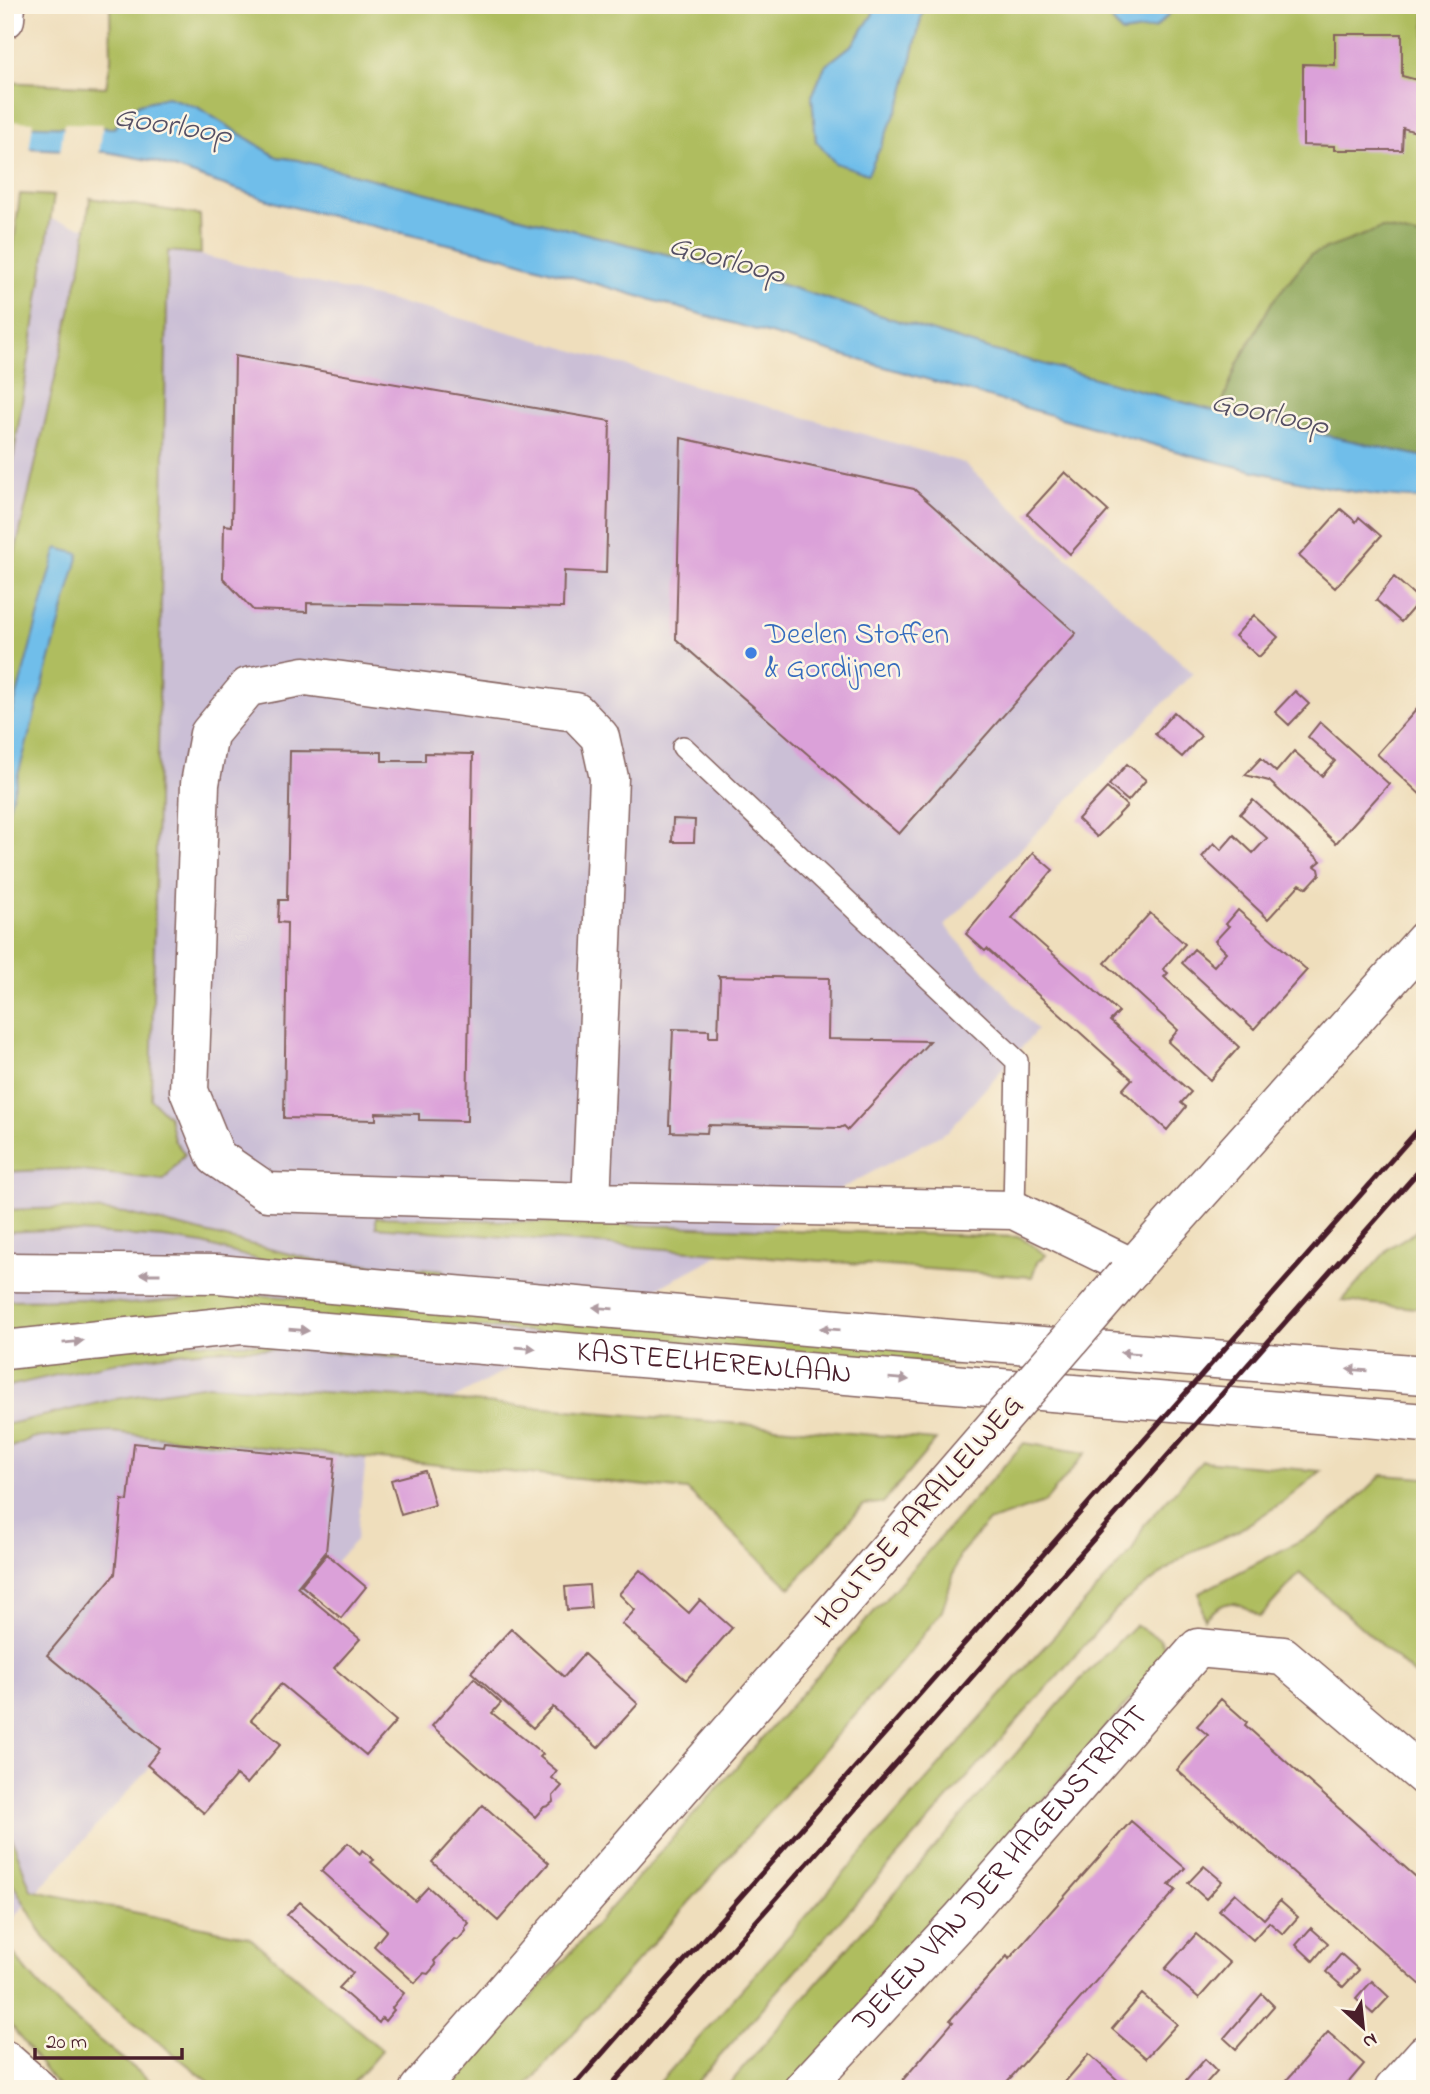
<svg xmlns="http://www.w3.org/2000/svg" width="1430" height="2094" font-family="'Indie Flower',sans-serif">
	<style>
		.industrial { fill: #cbbfd6 }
		.green { fill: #afbd5f; stroke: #7c6e45; stroke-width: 2 }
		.forest { fill: #8ba456; stroke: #6a6240; stroke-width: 2 }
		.water { fill: #6fbeea; stroke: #5c6e8a; stroke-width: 2 }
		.pier { fill: #efdebc }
		.building { fill: #dba1d9 }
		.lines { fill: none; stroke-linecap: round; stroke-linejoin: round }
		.service-casing { stroke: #84625e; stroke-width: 24 }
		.minor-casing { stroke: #84625e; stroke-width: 41 }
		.secondary-casing { stroke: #84625e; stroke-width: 41 }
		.service { stroke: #fff; stroke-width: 21 }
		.minor { stroke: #fff; stroke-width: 38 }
		.secondary { stroke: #fff; stroke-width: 38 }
		.rail { stroke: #4a1f2b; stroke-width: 5 }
		.minor-bridge-casing { stroke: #84625e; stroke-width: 41; stroke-linecap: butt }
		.minor-bridge { stroke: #fff; stroke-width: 38 }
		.oneway { fill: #ae9aa0 }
		.shop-dot { fill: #3f7fe0; stroke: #fcf5e5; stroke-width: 2.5 }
		.labels { text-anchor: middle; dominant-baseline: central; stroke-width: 5; stroke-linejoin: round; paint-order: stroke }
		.shop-label { font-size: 30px; fill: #366cbe; stroke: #fcf5e5; text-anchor: start }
		.street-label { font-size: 30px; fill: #4a1f2b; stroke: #fcf5e5 }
		.water-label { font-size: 32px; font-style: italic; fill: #554f64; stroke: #fcf5e5 }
	</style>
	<rect width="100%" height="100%" fill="#fcf5e5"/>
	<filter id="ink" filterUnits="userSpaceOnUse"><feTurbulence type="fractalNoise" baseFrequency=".0143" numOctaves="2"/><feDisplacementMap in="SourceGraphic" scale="14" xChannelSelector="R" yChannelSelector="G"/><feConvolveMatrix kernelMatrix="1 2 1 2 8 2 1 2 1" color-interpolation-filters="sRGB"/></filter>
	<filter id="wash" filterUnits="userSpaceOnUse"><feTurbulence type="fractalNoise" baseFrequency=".00686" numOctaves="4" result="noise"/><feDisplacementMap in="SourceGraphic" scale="28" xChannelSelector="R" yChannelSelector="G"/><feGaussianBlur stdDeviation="1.57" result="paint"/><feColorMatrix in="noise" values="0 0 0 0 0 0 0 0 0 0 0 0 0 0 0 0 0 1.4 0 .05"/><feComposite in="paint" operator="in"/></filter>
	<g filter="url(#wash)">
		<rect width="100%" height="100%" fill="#efdebc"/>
		<path class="industrial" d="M33 215 446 314 964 463 1193 673 945 926 1037 1030 948 1131 368 1445 356 1540 5 1927V283Z"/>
		<path class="green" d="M110 5H874L873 14 853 44 825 66 812 96 816 142 903 97 924 5H1099L1122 33 1155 28 1178 5H1425V238L1381 228 1272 302 1237 365 1219 412 988 349 767 280 298 160 277 157 197 107 139 104 114 128 5 125V82L106 87 111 60Z
			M20 194 54 196 11 473 5 498V275L10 274Z
			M90 198 200 215 201 254 168 251 151 1099 169 1117 174 1140 185 1154 164 1180 63 1169 5 1172V822L78 554 5 739V597L82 260Z
			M70 1208 125 1213 318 1261 444 1270 443 1282 287 1268 203 1244 164 1238 48 1230 5 1232V1210Z
			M376 1217 1020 1237 1046 1255 1037 1262 1032 1277 376 1227Z
			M1425 1221V1309L1342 1301 1390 1247 1415 1232Z
			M245 1294 957 1348 955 1365 411 1322 5 1338V1300L83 1299 130 1304Z
			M174 1342 438 1349 437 1361C362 1355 285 1345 209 1350 139 1355 73 1371 5 1387V1361Z
			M208 1385 435 1399 936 1440 883 1503 863 1505 790 1588 687 1490 111 1432 32 1438 5 1450V1425L115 1399Z
			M1024 1443 1086 1453 1044 1503 988 1522 960 1554 942 1611 904 1659 524 2089H450Z
			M1202 1461 1321 1471 1283 1502 1236 1532 1189 1553 1120 1605 691 2089H654L1034 1658 1132 1551 1144 1525Z
			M1382 1475 1425 1478V1684L1300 1573 1260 1617C1236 1599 1227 1597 1204 1619L1199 1593 1317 1532 1348 1508Z
			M1135 1625 1160 1639 1169 1655 790 2089H725L1078 1682Z
			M5 1819 31 1890 249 1937 382 2050 348 2089H218L89 1987 44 1937 12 1882 5 1863Z
			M5 1940C41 2001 106 2044 160 2089H61L55 2083 18 2035 5 2014Z"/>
		<path class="forest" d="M1382 228 1425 238V457L1219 412 1237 365 1272 302 1310 255Z"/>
		<path class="water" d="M874 5H924L903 97 868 174 835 163 816 141 812 96 825 66 853 44 873 14Z
			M1099 5H1178L1155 28 1122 33Z
			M167 97 197 107 277 157 298 160 767 280 988 349 1219 412 1425 457V499C1344 496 1264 473 1186 454L503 257 280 204 153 161 107 152 5 147V125L114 128 139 104Z
			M57 548 79 554 5 822V739Z"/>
		<path class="pier" d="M5 121 33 122 29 152 5 151Z
			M64 123 103 124 99 155 60 154Z"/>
		<g id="blocks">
			<path class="building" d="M1335 34H1402V76L1425 82V135L1403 128 1402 150H1334V146L1303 145V64L1335 65Z
				M235 356 610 421 606 573 564 571 563 608 307 603V612L253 610 223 578 224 525 232 526Z
				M681 438 914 489 1076 633 899 834 676 639Z
				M1065 472 1108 511 1070 554 1027 514Z
				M1341 509 1356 522 1359 517 1381 536 1335 588 1299 556Z
				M1394 577 1420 600 1401 622 1376 600Z
				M1254 615 1278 637 1259 657 1235 636Z
				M1295 691 1309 704 1289 725 1275 712Z
				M1425 700V799L1377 754Z
				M1174 712 1201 736 1182 757 1155 734Z
				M1320 722 1389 784 1336 843 1269 781 1245 775 1261 758 1276 772 1294 751 1322 776 1335 761 1308 737Z
				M290 751 382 752V761H425V753L473 754 467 1121 419 1120V1114L376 1113V1120L284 1118 287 923 278 922 279 900H287Z
				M1127 764 1146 780 1128 801 1109 785Z
				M1107 788 1127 806 1097 837 1078 819Z
				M1253 800 1321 861 1315 866 1319 869 1320 874 1307 888 1300 884 1268 919 1202 857 1214 843 1221 850 1234 835 1253 853 1267 838 1240 814Z
				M673 819 695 820 694 842H672Z
				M1033 853 1053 870 1012 918 1119 1012 1110 1021 1191 1092 1181 1103 1186 1107 1167 1130 1122 1090 1132 1079 987 949 985 951 966 934Z
				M1238 910 1307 970 1254 1029 1182 963 1194 949 1214 966 1226 952 1215 941 1229 926 1226 924Z
				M1150 913 1185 944 1163 969 1168 973 1164 977 1239 1047 1210 1080 1168 1042 1178 1030 1105 963Z
				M718 976 829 978 828 1039 930 1041 848 1130 844 1126 840 1128 708 1125 707 1133 671 1132V1125H669L673 1029 709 1030V1037H718L720 979Z
				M164 1442 335 1458 326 1552 297 1587 360 1639 334 1668 396 1721 366 1755 281 1684 251 1720 281 1744 247 1784 236 1775 204 1813 147 1765 160 1749 47 1655 115 1574 122 1500 128 1501 134 1443 163 1446Z
				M425 1471 435 1505 401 1515 391 1480Z
				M327 1554 366 1587 341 1618 301 1585Z
				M640 1570 689 1613 700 1600 732 1628 686 1680 622 1624 635 1610 619 1594Z
				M589 1585 591 1608 567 1610 565 1587Z
				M511 1629 564 1677 584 1654 638 1704 598 1748 553 1707 533 1728 471 1672Z
				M474 1678 501 1703 492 1713 543 1754 540 1757 557 1771 552 1778 562 1786 553 1796 554 1801 548 1806 544 1807 535 1817 432 1726Z
				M1221 1699 1247 1722 1245 1725 1425 1885V1983L1422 1986 1177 1770 1208 1735 1197 1726Z
				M483 1805 549 1863 498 1921 432 1862Z
				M1131 1821 1185 1868 1169 1885 1176 1890 1014 2074 1000 2089H895L953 2022 950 2020 1007 1956 1009 1959Z
				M348 1843 360 1854 362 1850 374 1860 371 1862 415 1901 428 1887 469 1923 465 1928 466 1931 458 1940 454 1939 434 1961 436 1965 428 1974 424 1973 415 1983 374 1946 387 1930 321 1871Z
				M1204 1866 1222 1881 1206 1899 1188 1883Z
				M1235 1893 1264 1919 1280 1901 1298 1917 1283 1934 1269 1922 1253 1940 1219 1910Z
				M300 1902 404 1993 392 2008 394 2010 385 2021 382 2018 379 2023 339 1988 353 1973 287 1915Z
				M1311 1928 1328 1943 1313 1961 1296 1945Z
				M1196 1934 1230 1963 1199 1998 1165 1969Z
				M1341 1954 1359 1970 1343 1987 1326 1972Z
				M1372 1981 1389 1997 1373 2014 1356 1999Z
				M1142 1994 1177 2024 1146 2058 1112 2029Z
				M1262 1994 1274 2006 1236 2049 1224 2038Z
				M1328 2032 1364 2064 1343 2089H1279Z
				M1089 2054 1123 2085 1119 2089H1059Z
				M1205 2059 1217 2071 1201 2089H1179Z"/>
		</g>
	</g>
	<g filter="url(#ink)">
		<use href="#blocks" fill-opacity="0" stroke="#84625e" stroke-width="2"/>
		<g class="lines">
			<g class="service-casing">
				<path id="service" d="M683 747 1017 1061 1014 1210"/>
			</g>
			<g class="minor-casing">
				<g id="minor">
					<path d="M591 1202 609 778 600 737 576 712 305 676 248 687 209 734 200 784 189 1091 216 1157 267 1192 591 1202 1014 1210 1133 1268"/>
					<path d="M1126 1275 1425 940"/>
					<path d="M5 2060 38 2089"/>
					<path d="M419 2089 940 1490"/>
					<path id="s1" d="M803 2089 961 1919 1198 1648 1283 1656 1425 1777"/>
					<path d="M1394 2089 1425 2054"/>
				</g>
			</g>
			<g class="secondary-casing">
				<g id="secondary">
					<path d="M5 19 6 5"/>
					<path d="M5 1272 218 1274 951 1339 1425 1375"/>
					<path id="s2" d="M5 1350 241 1325 1425 1423"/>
				</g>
			</g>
			<use href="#service" class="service"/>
			<use href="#minor" class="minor"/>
			<use href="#secondary" class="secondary"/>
			<path class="rail" d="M571 2089 1425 1122
				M608 2089 1425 1164"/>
			<g class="minor-bridge-casing">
				<path id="minor-bridge" d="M940 1490 1126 1275"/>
			</g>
			<use href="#minor-bridge" class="minor-bridge"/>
		</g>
		<defs><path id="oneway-solid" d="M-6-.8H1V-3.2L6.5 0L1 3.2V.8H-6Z" transform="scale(1.75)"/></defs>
		<g class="oneway">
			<use href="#oneway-solid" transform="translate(150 1274) rotate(-180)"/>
			<use href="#oneway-solid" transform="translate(603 1308) rotate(-175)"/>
			<use href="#oneway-solid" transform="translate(830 1329) rotate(-175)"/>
			<use href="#oneway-solid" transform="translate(299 1330) rotate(5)"/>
			<use href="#oneway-solid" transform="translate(73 1342) rotate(-6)"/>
			<use href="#oneway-solid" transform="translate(526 1348) rotate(5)"/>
			<use href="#oneway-solid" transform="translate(1130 1353) rotate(-176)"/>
			<use href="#oneway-solid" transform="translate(1357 1370) rotate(-176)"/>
			<use href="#oneway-solid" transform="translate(899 1379) rotate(5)"/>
		</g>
	</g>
	<circle class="shop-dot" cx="751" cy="653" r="7"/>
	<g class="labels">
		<g class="shop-label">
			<text x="765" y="636">Deelen Stoffen<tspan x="765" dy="34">&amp; Gordijnen</tspan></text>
		</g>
		<g class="street-label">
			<text stroke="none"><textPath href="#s2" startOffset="712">KASTEELHERENLAAN</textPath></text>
			<text transform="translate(920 1513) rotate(-49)">HOUTSE PARALLELWEG</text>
			<text stroke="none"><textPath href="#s1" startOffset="296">DEKEN VAN DER HAGENSTRAAT</textPath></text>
		</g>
		<g class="water-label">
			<text transform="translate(173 127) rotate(9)">Goorloop</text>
			<text transform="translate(727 261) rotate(15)">Goorloop</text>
			<text transform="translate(1270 415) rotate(12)">Goorloop</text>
		</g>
	</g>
	<rect width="1430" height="2094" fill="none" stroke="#fcf5e5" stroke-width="28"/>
	<g transform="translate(1363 2027) rotate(153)" stroke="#fcf5e5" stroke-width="5" paint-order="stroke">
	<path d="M0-5L12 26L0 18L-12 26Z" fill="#4a1f2b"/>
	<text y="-10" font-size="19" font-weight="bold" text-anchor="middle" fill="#4a1f2b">N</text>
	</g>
	<path d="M35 2048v10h147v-10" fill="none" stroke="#4a1f2b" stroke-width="3.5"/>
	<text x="46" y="2048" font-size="21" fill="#4a1f2b" stroke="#fcf5e5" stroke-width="5" paint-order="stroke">20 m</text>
</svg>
